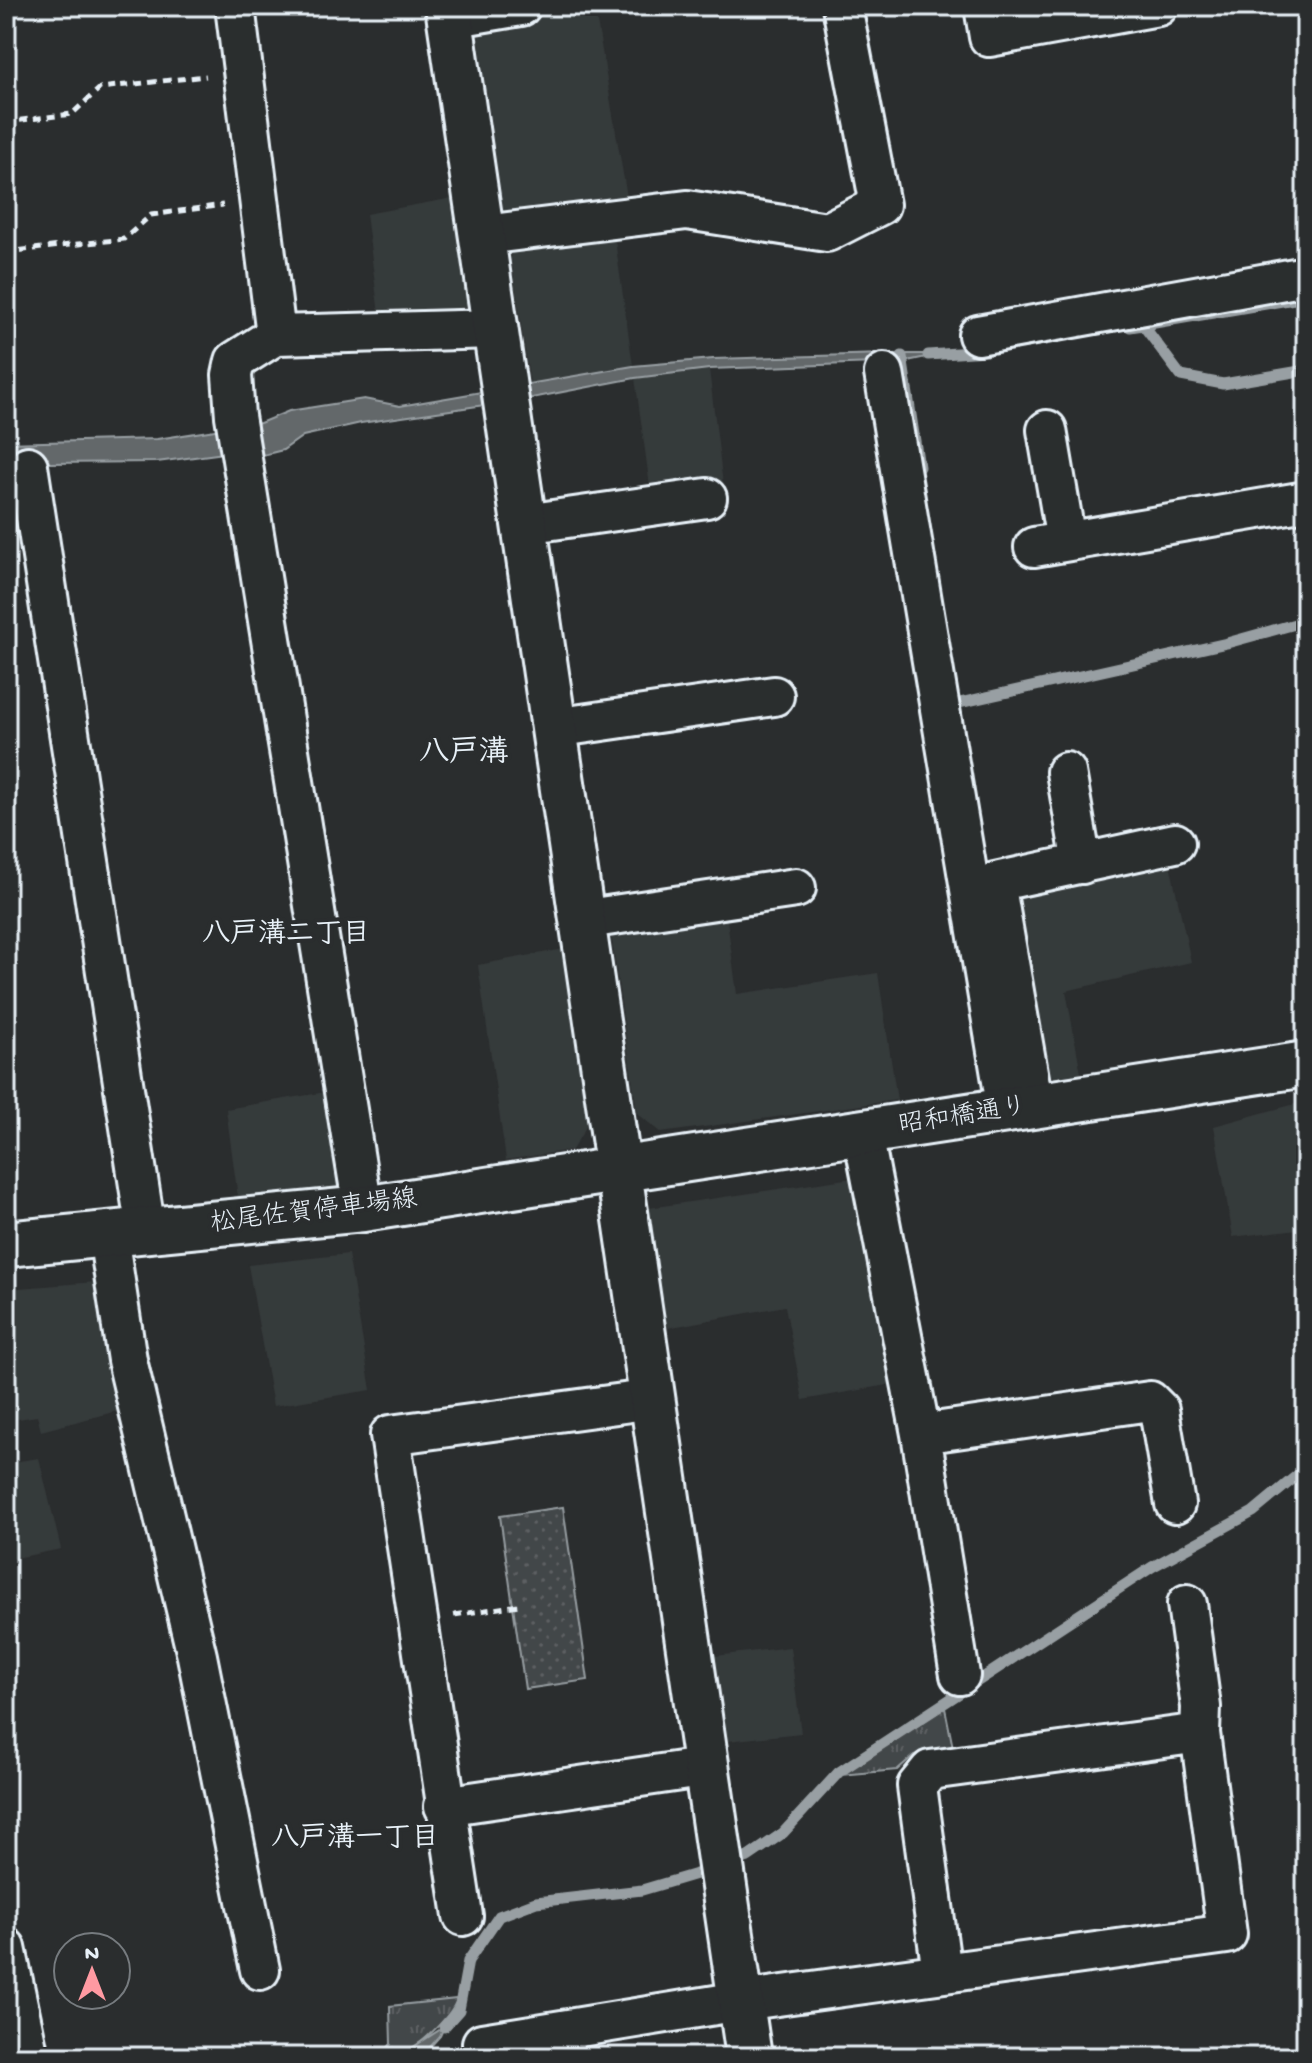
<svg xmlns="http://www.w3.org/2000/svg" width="1312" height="2063" font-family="'Gochi Hand','Klee One',sans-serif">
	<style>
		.built { fill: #363a3b }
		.grass { fill: url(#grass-tufts); stroke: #959ca0; stroke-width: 2 }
		.park { fill: url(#park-dots); stroke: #959ca0; stroke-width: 2 }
		.water { fill: #63686b; stroke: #989fa3; stroke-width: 2 }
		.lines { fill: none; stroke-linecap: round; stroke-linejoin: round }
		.stream { stroke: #989fa3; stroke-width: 11 }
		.street-casing { stroke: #e8f1f8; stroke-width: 44 }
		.secondary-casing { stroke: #e8f1f8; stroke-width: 50 }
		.path { stroke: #e8f1f8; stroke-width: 5; stroke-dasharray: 8 6; stroke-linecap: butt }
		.street { stroke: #2a2d2e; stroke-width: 38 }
		.secondary { stroke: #2a2d2e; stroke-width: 44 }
		.labels { text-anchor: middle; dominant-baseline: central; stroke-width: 8; stroke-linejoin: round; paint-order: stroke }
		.street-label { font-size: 26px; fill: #e8f1f8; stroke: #2a2d2e }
		.neighbourhood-label { font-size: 28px; font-weight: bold; fill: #e8f1f8; stroke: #2a2d2e }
		.quarter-label { font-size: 30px; font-weight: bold; fill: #e8f1f8; stroke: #2a2d2e }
	</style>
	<defs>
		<pattern id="grass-tufts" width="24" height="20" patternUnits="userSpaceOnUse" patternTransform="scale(2)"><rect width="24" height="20" fill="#424648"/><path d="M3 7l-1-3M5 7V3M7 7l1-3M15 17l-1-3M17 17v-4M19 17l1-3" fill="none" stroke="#5d6163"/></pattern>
		<pattern id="park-dots" width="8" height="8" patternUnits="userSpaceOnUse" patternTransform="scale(2)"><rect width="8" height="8" fill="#424648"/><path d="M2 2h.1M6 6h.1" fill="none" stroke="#5d6163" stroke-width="1.8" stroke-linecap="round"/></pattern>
	</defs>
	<rect width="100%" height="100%" fill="#2a2d2e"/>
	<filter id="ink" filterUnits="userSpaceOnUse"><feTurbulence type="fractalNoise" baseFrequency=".0125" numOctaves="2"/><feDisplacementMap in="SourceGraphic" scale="16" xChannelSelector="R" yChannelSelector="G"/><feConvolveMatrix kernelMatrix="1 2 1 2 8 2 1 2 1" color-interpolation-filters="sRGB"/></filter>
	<g filter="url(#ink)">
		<path class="built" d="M595 10 627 197 504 215 477 28Z
			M453 198 468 303 456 320 380 322 366 214Z
			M614 233 633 366 530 384 509 246Z
			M709 369 723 485 651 494 635 378Z
			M1169 859 1191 962 1066 991 1082 1079 1041 1076 982 891Z
			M726 912 737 994 878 973 897 1100 661 1133 637 1113 610 928Z
			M564 949 589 1122 572 1150 506 1160 478 965Z
			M355 1087 371 1183 238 1198 226 1109Z
			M1306 1101V1228L1233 1237 1214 1126Z
			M859 1177 899 1383 803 1400 785 1306 667 1328 649 1208Z
			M348 1254 371 1390 273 1406 248 1265Z
			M96 1282 109 1368 121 1410 41 1431 37 1416 6 1421V1289Z
			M39 1458 61 1549 6 1560V1463Z
			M790 1647 801 1733 727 1741 715 1656Z"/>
		<path class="grass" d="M945 1708 953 1748 914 1755 897 1770 840 1775Z
			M457 1999C451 2017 417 2049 399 2056 394 2058 385 2057 380 2057L391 2044 390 2006Z"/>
		<path class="park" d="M563 1507 588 1680 525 1689 500 1516Z"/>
		<path class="water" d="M885 354H940L903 362 709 369 635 378 532 398 361 423 303 436 283 450 263 455 254 449 157 462 49 463 6 457V443L157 439 260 423 289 411 364 399 400 406 633 366 713 359Z
			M444 2027 440 2036 421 2057H398Z"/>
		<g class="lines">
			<path class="stream" d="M1143 325 1306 297
				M1130 327 1143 325 1181 376 1223 384 1306 370
				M928 355 987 351
				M902 356 919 467
				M953 694 955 704 1227 643 1306 621
				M729 1864 748 1857 783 1833 839 1772 1152 1567 1253 1512 1306 1468
				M444 2027 459 2010 468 1961 499 1916 536 1902 642 1890 713 1869
				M1239 2057 1306 2048"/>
			<g class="street-casing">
				<path id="street" d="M235 6 276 335 496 329
					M984 6 989 37 1158 6
					M450 18 521 6
					M484 235 687 210 827 232 880 205 842 6
					M276 335 235 361 232 375 235 416 363 1209
					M978 335 1306 276
					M884 373 1007 1111
					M1047 430 1066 541
					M28 466 146 1231
					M525 524 707 498
					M1034 547 1306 501
					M554 728 774 696
					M1066 772 1082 864
					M580 920 796 888
					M1034 1107 995 882 1175 843
					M863 1134 921 1434 960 1675
					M108 1235 127 1360 197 1656 260 1970
					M921 1434 1150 1401 1159 1410 1175 1504
					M444 1806 708 1767
					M463 1916 390 1435 653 1399
					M6 1948 29 2057
					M942 1973 917 1786 930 1770 1200 1733
					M482 2043 740 2001 1227 1934 1200 1733 1201 1707 1187 1604"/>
			</g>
			<g class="secondary-casing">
				<path id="secondary" d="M448 6 749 2057
					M6 1244 363 1209 1306 1064"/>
			</g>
			<path class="path" d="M6 122 72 114 100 88 206 76
				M6 252 124 239 151 215 223 205
				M454 1615 519 1605"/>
			<use href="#street" class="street"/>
			<use href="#secondary" class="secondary"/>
		</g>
	</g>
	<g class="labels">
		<g class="street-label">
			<text transform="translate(963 1118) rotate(-9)">昭和橋通り</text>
			<text transform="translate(314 1213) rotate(-7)">松尾佐賀停車場線</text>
		</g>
		<g class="neighbourhood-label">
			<text x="286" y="935">八戸溝二丁目</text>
			<text x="355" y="1839">八戸溝一丁目</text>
		</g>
		<g class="quarter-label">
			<text x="464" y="754">八戸溝</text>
		</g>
	</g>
	<rect width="1312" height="2063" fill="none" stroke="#2a2d2e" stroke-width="32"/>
	<rect x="16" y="16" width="1280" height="2031" fill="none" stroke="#e8f1f8" stroke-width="3" filter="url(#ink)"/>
	<g transform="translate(92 1971)"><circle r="38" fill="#2a2d2e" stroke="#767b7f" stroke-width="2"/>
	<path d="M0-6L14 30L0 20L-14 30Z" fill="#ff9aa2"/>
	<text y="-12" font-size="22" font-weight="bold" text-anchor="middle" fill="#e8f1f8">N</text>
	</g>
</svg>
